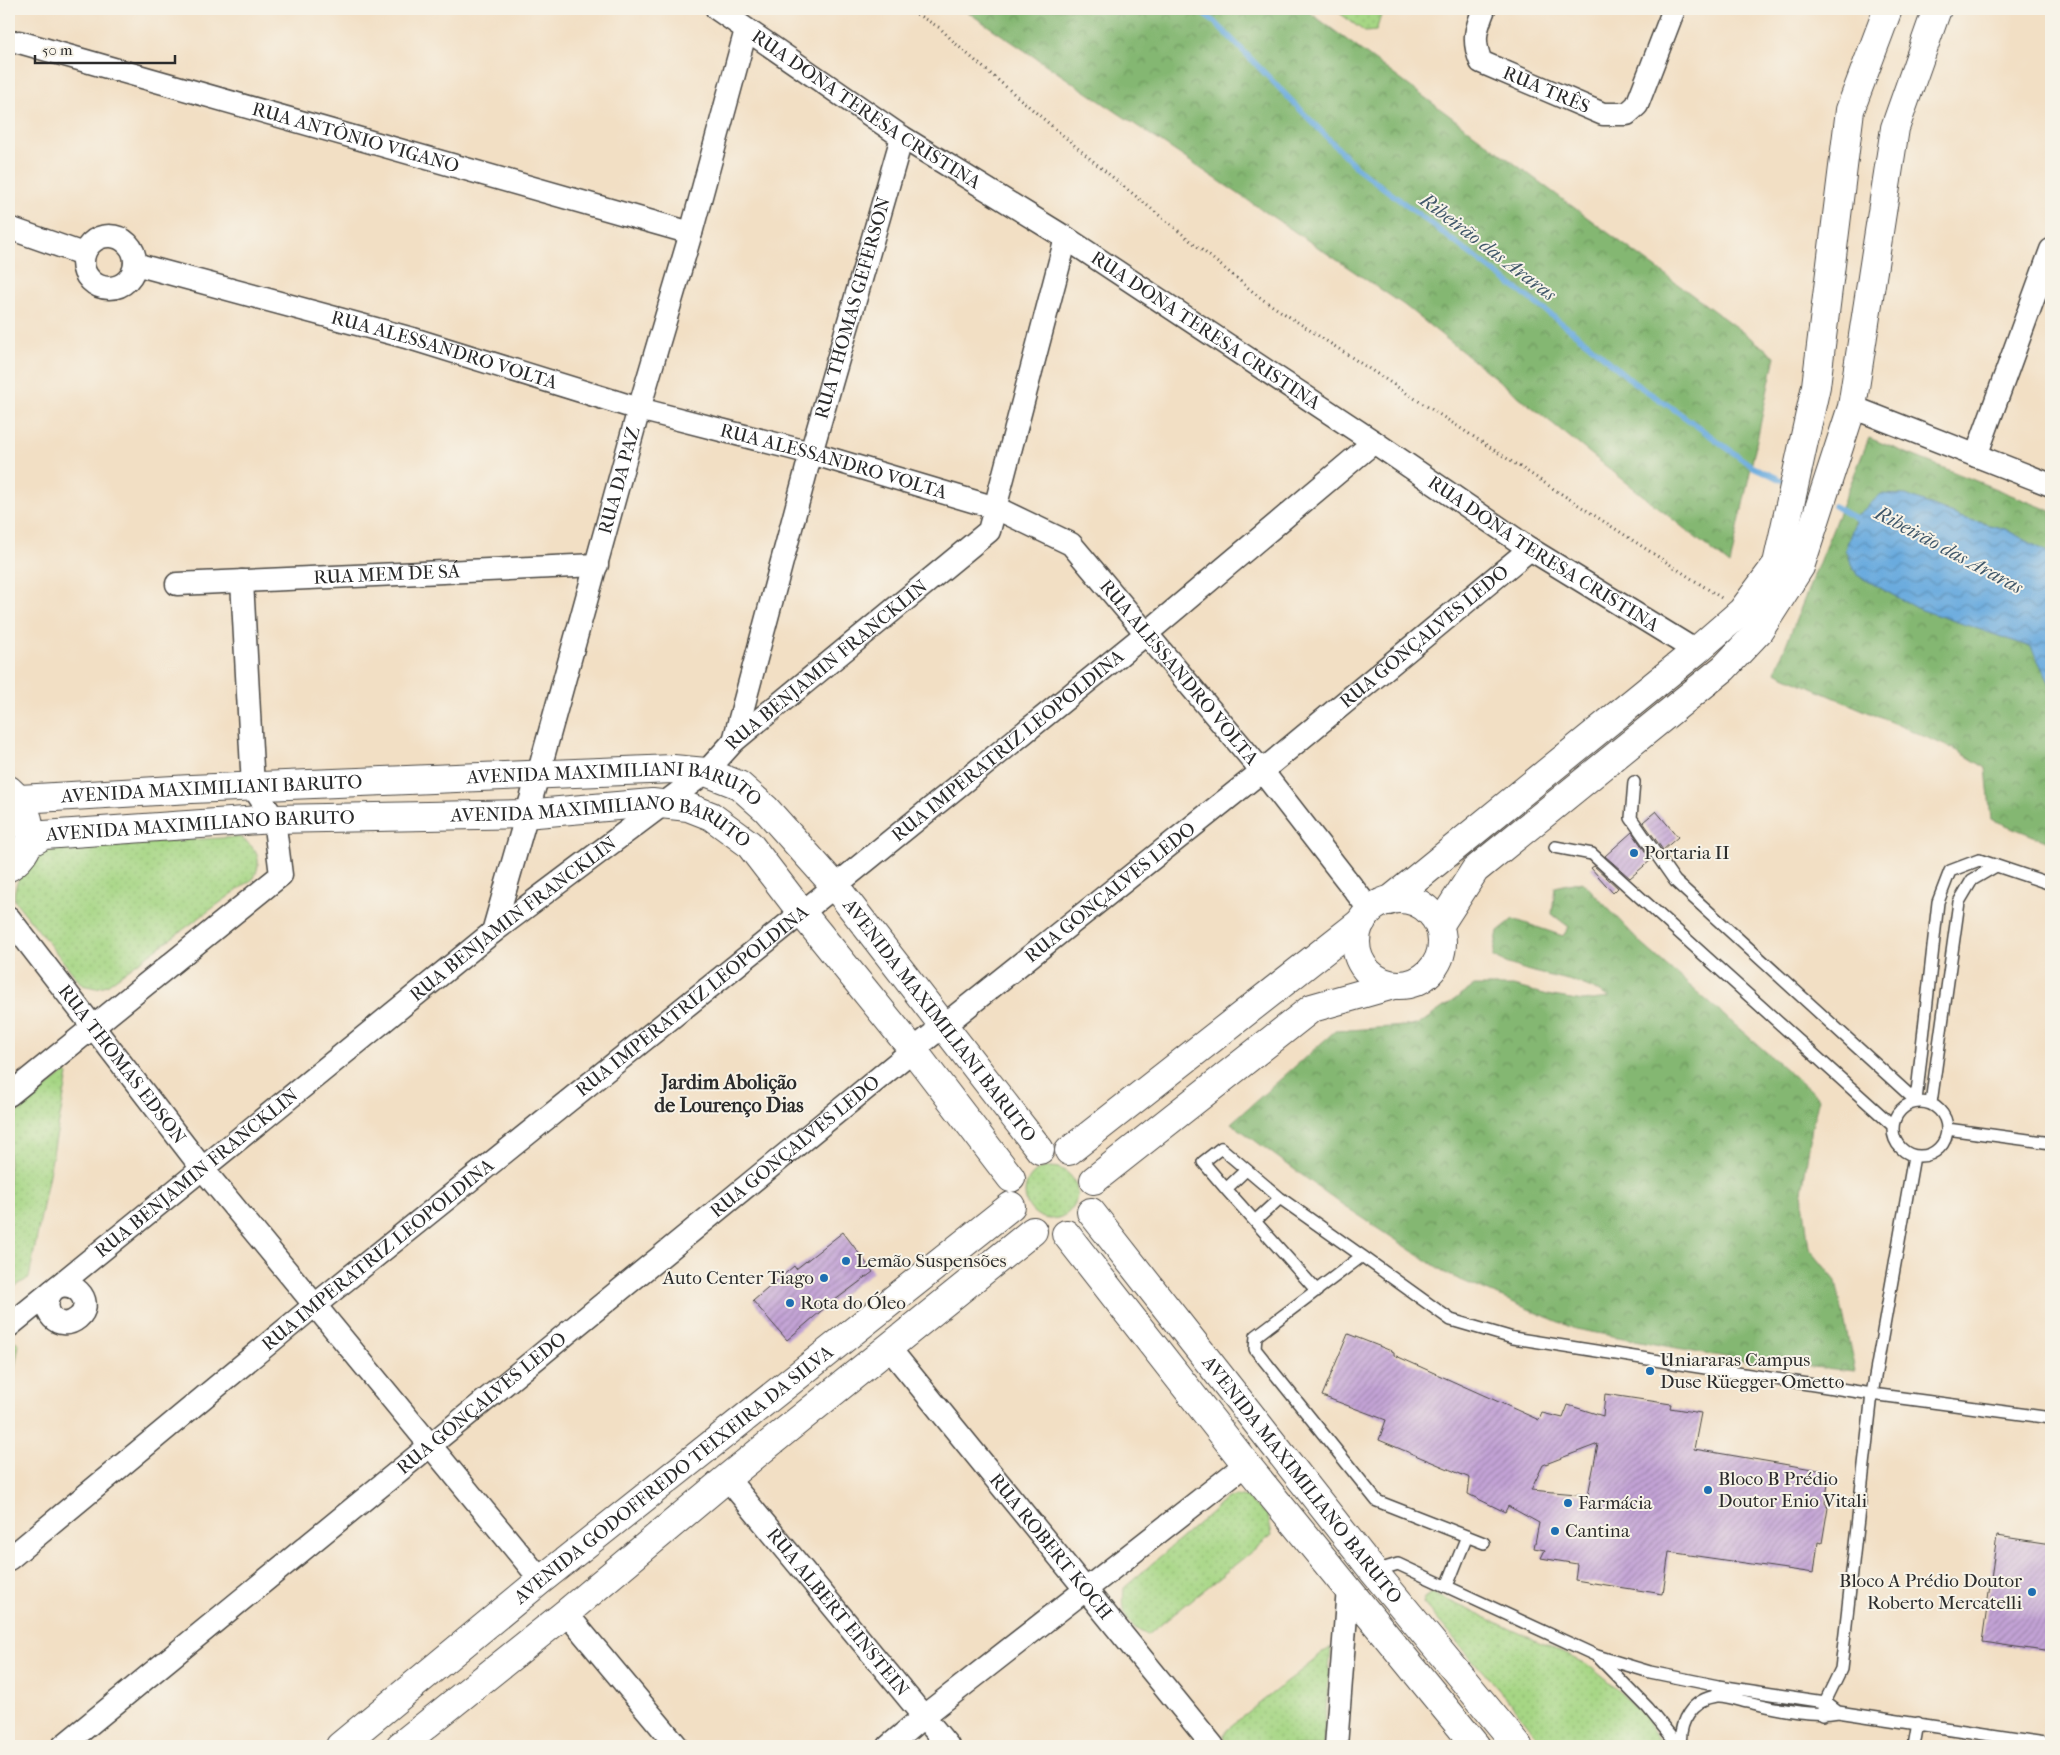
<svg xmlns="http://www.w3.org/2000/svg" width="2060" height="1755" font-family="'IM FELL French Canon',serif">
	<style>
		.grass { fill: url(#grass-dots); stroke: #688058 }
		.forest { fill: url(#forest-crowns); stroke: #58714e }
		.water { fill: url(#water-waves); stroke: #4a6b84 }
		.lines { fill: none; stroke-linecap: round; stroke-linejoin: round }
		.stream { stroke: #6aabde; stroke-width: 5.5 }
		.building { fill: url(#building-hatch); fill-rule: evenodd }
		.service-casing { stroke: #494642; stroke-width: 14 }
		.minor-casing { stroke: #494642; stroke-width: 25 }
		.tertiary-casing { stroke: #494642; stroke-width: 30 }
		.path { stroke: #494642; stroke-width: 3; stroke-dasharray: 1 4; stroke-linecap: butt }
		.service { stroke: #fff; stroke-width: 11 }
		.minor { stroke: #fff; stroke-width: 22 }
		.tertiary { stroke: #fff; stroke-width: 28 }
		.poi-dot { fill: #1f6fb2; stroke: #f7f3e8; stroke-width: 2 }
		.labels { text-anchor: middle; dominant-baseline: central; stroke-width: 4; stroke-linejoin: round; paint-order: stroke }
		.street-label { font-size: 19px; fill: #2b2b2b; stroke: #f7f3e8 }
		.poi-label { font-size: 19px; fill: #2b2b2b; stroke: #f7f3e8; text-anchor: start }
		.water-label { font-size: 20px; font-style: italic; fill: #41586a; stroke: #f7f3e8 }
		.neighbourhood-label { font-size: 20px; font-weight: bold; fill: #2b2b2b; stroke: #f7f3e8 }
	</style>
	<defs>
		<pattern id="grass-dots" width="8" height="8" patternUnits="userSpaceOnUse" patternTransform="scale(1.25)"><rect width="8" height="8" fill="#a6d684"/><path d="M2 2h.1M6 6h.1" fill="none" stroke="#8fb872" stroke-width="1.8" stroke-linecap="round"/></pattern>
		<pattern id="forest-crowns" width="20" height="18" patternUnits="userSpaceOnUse" patternTransform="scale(1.25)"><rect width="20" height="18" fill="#84b772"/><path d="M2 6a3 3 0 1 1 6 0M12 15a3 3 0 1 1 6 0" fill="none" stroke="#6c955e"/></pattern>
		<pattern id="water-waves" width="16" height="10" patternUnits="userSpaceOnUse" patternTransform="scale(1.25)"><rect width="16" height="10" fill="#6aabde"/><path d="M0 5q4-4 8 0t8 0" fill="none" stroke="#578bb4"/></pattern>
		<pattern id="building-hatch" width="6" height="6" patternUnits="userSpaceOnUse" patternTransform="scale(1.25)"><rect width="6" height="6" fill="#c3a3d6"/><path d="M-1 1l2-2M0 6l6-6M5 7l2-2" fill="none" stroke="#9f85ae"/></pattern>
	</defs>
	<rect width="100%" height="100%" fill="#f7f3e8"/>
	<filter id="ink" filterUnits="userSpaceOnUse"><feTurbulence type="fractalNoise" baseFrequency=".02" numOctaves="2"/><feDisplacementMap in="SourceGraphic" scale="10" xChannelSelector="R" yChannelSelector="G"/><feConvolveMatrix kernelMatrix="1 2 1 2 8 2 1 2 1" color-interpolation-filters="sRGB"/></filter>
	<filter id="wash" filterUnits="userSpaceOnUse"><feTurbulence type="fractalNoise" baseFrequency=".0096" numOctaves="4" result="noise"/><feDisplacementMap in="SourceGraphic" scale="20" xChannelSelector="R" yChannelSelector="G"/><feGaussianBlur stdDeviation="1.12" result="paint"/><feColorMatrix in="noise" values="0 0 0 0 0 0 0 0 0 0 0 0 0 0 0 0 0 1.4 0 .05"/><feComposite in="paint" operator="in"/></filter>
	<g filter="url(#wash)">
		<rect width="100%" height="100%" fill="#f2dfc4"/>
		<path class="grass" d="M1334 9H1383L1376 31 1365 32Z
			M239 837C257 847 263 859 254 878L107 985 96 988 82 985 15 901C11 877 35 855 56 847Z
			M65 1072 68 1075 29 1278 9 1290V1120Z
			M1025 1193a26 26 0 1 1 52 0a26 26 0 1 1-52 0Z
			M15 1341 19 1344 9 1401V1346Z
			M1236 1496 1246 1498 1268 1515 1272 1535 1148 1635C1124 1625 1122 1612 1124 1588L1225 1500Z
			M1432 1593 1587 1664 1616 1688 1643 1716 1664 1746H1545L1505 1697 1423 1603 1425 1598Z
			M1331 1647 1323 1746H1230L1223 1738 1227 1729Z"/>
		<path class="forest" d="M963 9H1305L1775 356 1730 565 1404 305Z
			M1869 438 2051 511V843L1991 819 1986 768 1958 751 1775 672Z
			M1582 881 1643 945 1819 1098 1812 1127 1802 1192 1809 1248 1836 1281 1855 1371 1747 1361 1575 1329 1449 1275 1340 1203 1231 1123 1335 1031 1418 1025 1474 986H1513L1547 995 1583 1001 1609 998C1579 977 1547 978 1514 966 1507 964 1500 960 1493 957L1498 931 1513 919 1563 936 1569 927 1552 914 1555 887Z"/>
		<path class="water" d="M1881 494 1906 495 1963 518 2005 529 2051 554V686L2031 647 1916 608 1857 575 1845 550 1857 516Z"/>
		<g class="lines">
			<path class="stream" d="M1196 9 1217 24 1356 167 1588 343 1633 382 1675 410 1753 467 1784 481
				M1834 506 1861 522"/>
		</g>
		<g id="blocks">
			<path class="building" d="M1656 811 1678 837 1663 850 1643 822Z
				M1632 832 1651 860 1630 878 1605 856Z
				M1594 866 1618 888 1613 893 1591 868Z
				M843 1232 873 1272 827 1306 787 1340 753 1301 794 1266 796 1269Z
				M1348 1334 1394 1352V1355L1539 1420 1542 1413 1563 1418 1568 1405 1603 1416 1605 1394 1671 1404 1670 1408 1701 1413 1694 1449 1830 1472 1825 1503 1828 1507 1822 1543 1818 1542 1814 1573 1669 1552 1663 1594 1575 1580 1577 1564 1541 1558 1545 1550 1534 1548 1539 1523 1508 1506 1505 1512 1468 1494 1470 1478 1379 1440 1386 1420 1322 1396ZM1598 1444 1588 1495 1531 1490 1543 1465Z
				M1997 1536 2051 1544V1652L1982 1642Z"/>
		</g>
	</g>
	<g filter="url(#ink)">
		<use href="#blocks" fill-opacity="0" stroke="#494642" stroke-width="1"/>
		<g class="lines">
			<g class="service-casing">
				<path id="service" d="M1634 782 1631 818 1675 881 1916 1101
					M1555 847 1592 854 1892 1125
					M1916 1101 1938 902 1950 871 1979 860 2051 884
					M1893 1129a27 27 0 1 1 54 0a27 27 0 1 1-54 0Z
					M1931 1103 1959 902 1972 880 1996 866
					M1947 1129 2051 1143
					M1226 1189 1246 1170
					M1255 1221 1280 1198
					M1317 1291 1226 1189 1203 1162 1221 1148 1280 1198 1362 1256
					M1484 1543 1377 1501 1255 1349 1256 1336 1362 1256 1451 1320 1513 1338 1872 1394 2051 1418
					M1375 1571 1398 1564 1597 1656 1650 1672 1719 1686 1825 1702 1838 1712
					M1447 1586 1467 1536
					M1600 1659 1648 1708 1679 1746
					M1823 1715 1825 1702 1841 1669 1872 1394 1914 1156
					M1681 1746C1678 1723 1692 1699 1717 1696 1726 1695 1738 1700 1747 1702 1776 1708 1809 1717 1838 1712L2051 1744
					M1914 1746 1918 1723"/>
			</g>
			<g class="minor-casing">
				<g id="minor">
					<path id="s1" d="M717 9 902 137 1066 238 1374 442 1530 549 1696 651"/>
					<path id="s2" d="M1484 9C1476 29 1472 40 1481 62L1603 114H1627L1637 105 1674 9"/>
					<path id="s3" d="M19 42 691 233"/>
					<path d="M9 228 83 254"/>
					<circle cx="109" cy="262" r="26"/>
					<path id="s4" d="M135 264 413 339 639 409 811 453 996 508 1071 544 1262 771 1370 910"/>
					<path d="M1852 407 2051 485"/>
					<path d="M1976 456 2051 250"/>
					<path id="s5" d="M177 584 597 565"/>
					<path id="s6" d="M734 741 811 453 902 137"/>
					<path id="s7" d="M9 918 202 1168 541 1580"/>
					<path id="s8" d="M493 932 538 775 639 409 691 233 746 30"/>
					<path d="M9 1095 281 875 274 819 253 787 242 581"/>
					<path d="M52 1291C38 1311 59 1334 78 1318 95 1304 77 1280 57 1287"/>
					<path id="s9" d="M9 1326 493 932 706 772 734 741 989 531 1066 238"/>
					<path id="s10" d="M889 1348 1213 1746"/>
					<path id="s11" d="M727 1478 948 1746"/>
					<path id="s12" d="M9 1559 315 1305 835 886 1147 633 1374 442"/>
					<path d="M566 1613 677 1746"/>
					<path id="s13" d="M63 1746 913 1050 1262 771 1530 549"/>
					<path d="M889 1746 924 1716 1246 1464"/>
					<path d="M1336 1746 1348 1588"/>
				</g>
			</g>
			<g class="tertiary-casing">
				<g id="tertiary">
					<path d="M9 790C33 811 40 848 9 867"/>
					<path id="s14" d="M20 799 191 789 673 769 706 772 739 785 766 809 835 886 1040 1150"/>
					<path id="s15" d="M28 844 44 835 274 819 525 814 652 803 688 807 711 816 749 844 802 913 913 1050 1011 1178"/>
					<circle cx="1399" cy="942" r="43"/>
					<path d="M1389 901 1696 651 1742 611 1777 564 1816 386 1850 110 1888 9"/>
					<path d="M1439 926 1475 870 1724 668 1759 631 1800 567 1852 407 1895 128 1937 9"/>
					<path d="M1069 1151 1362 921"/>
					<path d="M1094 1180 1312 1008 1393 985"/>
					<path id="s16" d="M1091 1212 1374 1572 1518 1746"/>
					<path d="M1066 1234 1246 1464 1476 1746"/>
					<path id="s17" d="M340 1746 541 1580 1011 1206"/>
					<path d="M400 1746 566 1613 727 1478 1033 1231"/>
				</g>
			</g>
			<path class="path" d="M908 9 940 28 958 46 1100 167 1262 299 1723 599"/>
			<use href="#service" class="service"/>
			<use href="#minor" class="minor"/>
			<use href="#tertiary" class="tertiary"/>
		</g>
	</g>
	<g class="poi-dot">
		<circle cx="1634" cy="853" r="5"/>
		<circle cx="846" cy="1261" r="5"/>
		<circle cx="824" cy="1278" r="5"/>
		<circle cx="790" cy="1303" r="5"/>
		<circle cx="1650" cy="1371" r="5"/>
		<circle cx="1708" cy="1490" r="5"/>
		<circle cx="1568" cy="1503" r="5"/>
		<circle cx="1555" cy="1531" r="5"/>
		<circle cx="2032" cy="1592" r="5"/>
	</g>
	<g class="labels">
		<g class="street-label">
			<text stroke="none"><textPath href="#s2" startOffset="126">RUA TRÊS</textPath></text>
			<text stroke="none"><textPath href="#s1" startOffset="180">RUA DONA TERESA CRISTINA</textPath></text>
			<text stroke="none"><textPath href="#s3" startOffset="350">RUA ANTÔNIO VIGANO</textPath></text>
			<text stroke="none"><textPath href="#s6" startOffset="449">RUA THOMAS GEFERSON</textPath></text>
			<text stroke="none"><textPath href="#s1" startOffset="585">RUA DONA TERESA CRISTINA</textPath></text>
			<text stroke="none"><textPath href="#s4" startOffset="321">RUA ALESSANDRO VOLTA</textPath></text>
			<text stroke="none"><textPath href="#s4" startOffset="726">RUA ALESSANDRO VOLTA</textPath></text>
			<text stroke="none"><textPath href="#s8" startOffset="469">RUA DA PAZ</textPath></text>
			<text stroke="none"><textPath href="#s1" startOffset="990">RUA DONA TERESA CRISTINA</textPath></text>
			<text stroke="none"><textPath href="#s5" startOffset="210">RUA MEM DE SÁ</textPath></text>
			<text stroke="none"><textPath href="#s13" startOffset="1756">RUA GONÇALVES LEDO</textPath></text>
			<text stroke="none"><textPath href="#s9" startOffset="1052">RUA BENJAMIN FRANCKLIN</textPath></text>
			<text stroke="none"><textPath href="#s4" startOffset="1146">RUA ALESSANDRO VOLTA</textPath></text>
			<text stroke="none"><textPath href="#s12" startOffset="1288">RUA IMPERATRIZ LEOPOLDINA</textPath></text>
			<text stroke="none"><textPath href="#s14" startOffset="192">AVENIDA MAXIMILIANI BARUTO</textPath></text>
			<text stroke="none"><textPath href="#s14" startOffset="598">AVENIDA MAXIMILIANI BARUTO</textPath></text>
			<text stroke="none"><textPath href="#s15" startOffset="175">AVENIDA MAXIMILIANO BARUTO</textPath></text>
			<text stroke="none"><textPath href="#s15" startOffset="580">AVENIDA MAXIMILIANO BARUTO</textPath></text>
			<text stroke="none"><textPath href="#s13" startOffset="1351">RUA GONÇALVES LEDO</textPath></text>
			<text stroke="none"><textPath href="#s9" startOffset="648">RUA BENJAMIN FRANCKLIN</textPath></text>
			<text stroke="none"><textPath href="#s12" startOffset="882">RUA IMPERATRIZ LEOPOLDINA</textPath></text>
			<text stroke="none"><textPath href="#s14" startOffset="1032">AVENIDA MAXIMILIANI BARUTO</textPath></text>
			<text stroke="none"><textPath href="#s7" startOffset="185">RUA THOMAS EDSON</textPath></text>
			<text stroke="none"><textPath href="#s13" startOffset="946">RUA GONÇALVES LEDO</textPath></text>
			<text stroke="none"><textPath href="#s9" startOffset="242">RUA BENJAMIN FRANCKLIN</textPath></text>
			<text stroke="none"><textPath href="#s12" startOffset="478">RUA IMPERATRIZ LEOPOLDINA</textPath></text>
			<text stroke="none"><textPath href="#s13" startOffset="541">RUA GONÇALVES LEDO</textPath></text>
			<text stroke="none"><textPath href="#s17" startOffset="430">AVENIDA GODOFFREDO TEIXEIRA DA SILVA</textPath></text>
			<text stroke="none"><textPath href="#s16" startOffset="341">AVENIDA MAXIMILIANO BARUTO</textPath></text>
			<text stroke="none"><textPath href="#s10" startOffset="256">RUA ROBERT KOCH</textPath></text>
			<text stroke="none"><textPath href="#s11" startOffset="174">RUA ALBERT EINSTEIN</textPath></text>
		</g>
		<g class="poi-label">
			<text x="1644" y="853">Portaria II</text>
			<text x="856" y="1261">Lemão Suspensões</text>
			<text x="814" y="1278" text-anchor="end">Auto Center Tiago</text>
			<text x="800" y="1303">Rota do Óleo</text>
			<text x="1660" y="1360">Uniararas Campus<tspan x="1660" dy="22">Duse Rüegger Ometto</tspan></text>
			<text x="1718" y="1479">Bloco B Prédio<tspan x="1718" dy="22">Doutor Enio Vitali</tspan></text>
			<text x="1578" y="1503">Farmácia</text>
			<text x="1565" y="1531">Cantina</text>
			<text x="2022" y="1581" text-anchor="end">Bloco A Prédio Doutor<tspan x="2022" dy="22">Roberto Mercatelli</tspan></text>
		</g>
		<g class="water-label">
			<text transform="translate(1488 247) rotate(37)">Ribeirão das Araras</text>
			<text transform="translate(1949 550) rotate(28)">Ribeirão das Araras</text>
		</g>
		<g class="neighbourhood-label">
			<text x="729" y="1082">Jardim Abolição<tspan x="729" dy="23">de Lourenço Dias</tspan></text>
		</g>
	</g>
	<rect width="2060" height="1755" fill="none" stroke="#f7f3e8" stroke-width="30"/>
	<path d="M35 55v8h140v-8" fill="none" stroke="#2b2b2b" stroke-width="2.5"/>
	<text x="42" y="55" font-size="15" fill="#2b2b2b" stroke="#f7f3e8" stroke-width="4" paint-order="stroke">50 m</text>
</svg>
